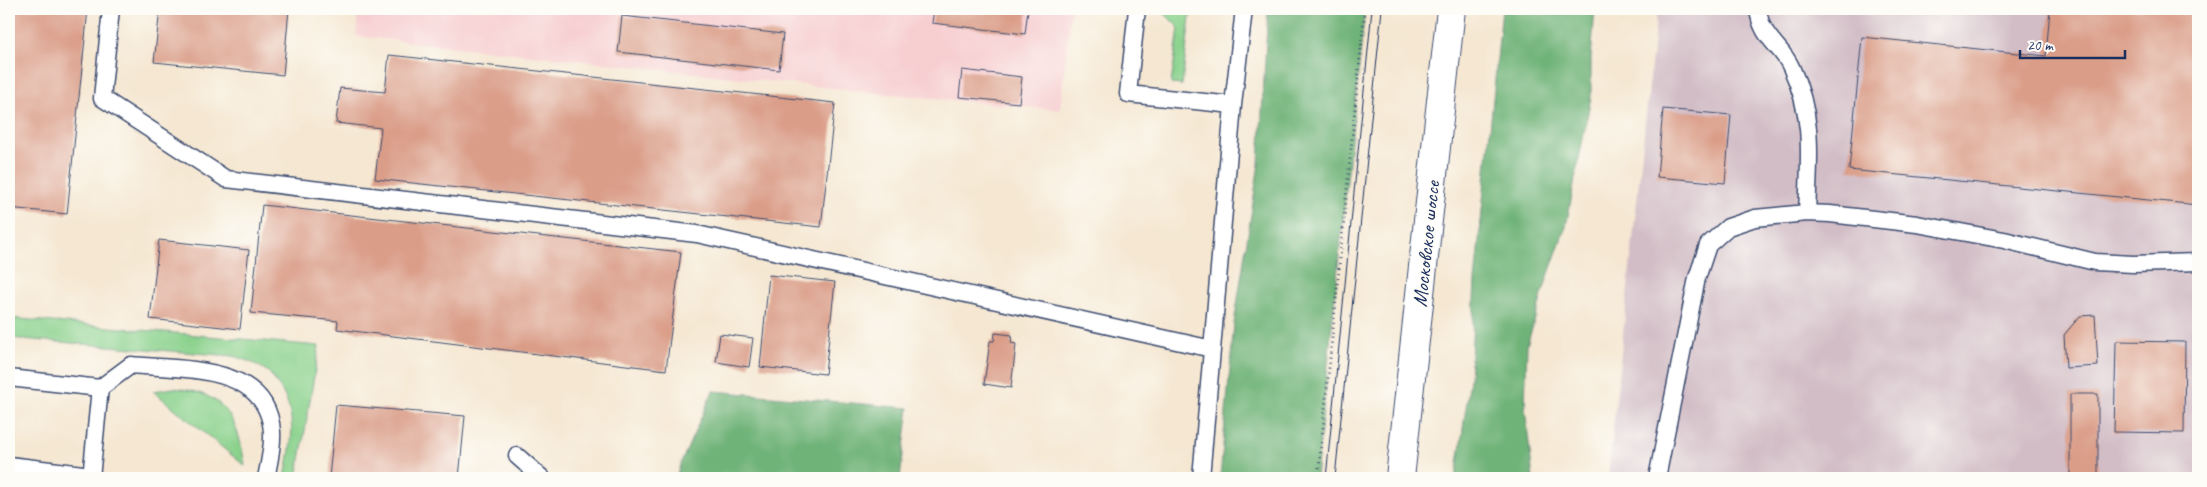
<svg xmlns="http://www.w3.org/2000/svg" width="2207" height="487" font-family="Caveat,sans-serif">
	<style>
		.built { fill: #f7cfd1 }
		.industrial { fill: #d2bdc6 }
		.green { fill: #8ad18c; stroke: #528075 }
		.forest { fill: #6fb378; stroke: #45716b }
		.building { fill: #da9d88 }
		.lines { fill: none; stroke-linecap: round; stroke-linejoin: round }
		.service-casing { stroke: #3c4b6f; stroke-width: 19 }
		.primary-casing { stroke: #3c4b6f; stroke-width: 30 }
		.path { stroke: #3c4b6f; stroke-width: 3; stroke-dasharray: 1 4; stroke-linecap: butt }
		.service { stroke: #fff; stroke-width: 16 }
		.primary { stroke: #fff; stroke-width: 28 }
		.tram { stroke: #1b2f5e; stroke-width: 1 }
		.labels { text-anchor: middle; dominant-baseline: central; stroke-width: 4; stroke-linejoin: round; paint-order: stroke }
		.street-label { font-size: 21px; fill: #1b2f5e; stroke: #fdfcf7 }
	</style>
	<rect width="100%" height="100%" fill="#fdfcf7"/>
	<filter id="ink" filterUnits="userSpaceOnUse"><feTurbulence type="fractalNoise" baseFrequency=".02" numOctaves="2"/><feDisplacementMap in="SourceGraphic" scale="10" xChannelSelector="R" yChannelSelector="G"/><feConvolveMatrix kernelMatrix="1 2 1 2 8 2 1 2 1" color-interpolation-filters="sRGB"/></filter>
	<filter id="wash" filterUnits="userSpaceOnUse"><feTurbulence type="fractalNoise" baseFrequency=".0096" numOctaves="4" result="noise"/><feDisplacementMap in="SourceGraphic" scale="20" xChannelSelector="R" yChannelSelector="G"/><feGaussianBlur stdDeviation="1.12" result="paint"/><feColorMatrix in="noise" values="0 0 0 0 0 0 0 0 0 0 0 0 0 0 0 0 0 1.4 0 .05"/><feComposite in="paint" operator="in"/></filter>
	<g filter="url(#wash)">
		<rect width="100%" height="100%" fill="#f5e7d1"/>
		<path class="built" d="M358 9H1071L1060 110 867 92 356 36Z"/>
		<path class="industrial" d="M1657 9H2198V478H1608Z"/>
		<path class="green" d="M1162 9H1191L1182 85 1171 84 1179 28 1164 13Z
			M9 318 319 346 297 478H285C291 445 299 414 278 385 275 381 272 375 268 372 258 364 245 360 233 356L9 338Z
			M173 388C226 392 238 419 245 466L153 391Z"/>
		<path class="forest" d="M1268 9H1365L1316 478H1220L1234 324 1259 164Z
			M1502 9H1595L1591 59V97L1566 226 1547 279 1527 345 1525 408 1533 478H1456L1470 379 1475 281Z
			M713 391 909 408 900 478H676L680 465Z"/>
		<g id="blocks">
			<path class="building" d="M9 9H88L67 214 9 208Z
				M160 9H289L283 75 154 62Z
				M934 9H1028L1025 34 932 23Z
				M2050 9H2198V205L1849 170 1862 37 2046 56Z
				M622 16 783 34 779 70 618 52Z
				M389 55 835 103 821 227 375 179 381 128 336 123 340 88 385 92Z
				M962 70 1022 77 1019 103 959 97Z
				M1663 109 1731 115 1725 183 1657 177Z
				M262 205 681 252 666 370 337 329 338 321 251 313Z
				M159 240 249 250 240 329 150 319Z
				M769 275 835 282 825 374 760 367Z
				M2095 315 2098 366 2066 368 2064 335 2080 316Z
				M995 333 1012 335 1011 343 1016 344 1011 388 984 384 990 341H994Z
				M720 334 753 338 749 367 716 362Z
				M2116 341 2185 342 2184 433 2114 432Z
				M2070 394H2098V478H2070Z
				M336 405 465 416 459 478H329Z"/>
		</g>
	</g>
	<g filter="url(#ink)">
		<use href="#blocks" fill-opacity="0" stroke="#3c4b6f" stroke-width="1"/>
		<g class="lines">
			<g class="service-casing">
				<path id="service" d="M111 9 102 98 226 179 697 234 1212 349
					M1137 9 1128 94 1233 105
					M1758 9C1761 38 1781 45 1791 67 1815 118 1809 159 1807 213
					M9 378 100 388 131 365C180 370 268 363 272 432 273 448 269 463 266 478
					M517 456 542 478
					M9 465 91 475
					M91 478 100 388
					M1201 478 1233 105 1244 9
					M1657 478 1697 278 1708 245 1728 227 1755 218 1807 213 1830 214 1917 224 2004 240 2095 262 2133 264 2198 262"/>
			</g>
			<g class="primary-casing">
				<path id="primary" d="M1400 478 1451 9"/>
			</g>
			<path class="path" d="M1318 478 1365 9"/>
			<use href="#service" class="service"/>
			<use href="#primary" class="primary"/>
			<path class="tram" d="M1326 478 1372 9
				M1335 478 1382 9"/>
		</g>
	</g>
	<g class="labels">
		<g class="street-label">
			<text transform="translate(1426 244) rotate(-84)">Московское шоссе</text>
		</g>
	</g>
	<rect width="2207" height="487" fill="none" stroke="#fdfcf7" stroke-width="30"/>
	<path d="M2020 50v8h105v-8" fill="none" stroke="#1b2f5e" stroke-width="2.5"/>
	<text x="2027" y="50" font-size="15" fill="#1b2f5e" stroke="#fdfcf7" stroke-width="4" paint-order="stroke">20 m</text>
</svg>
